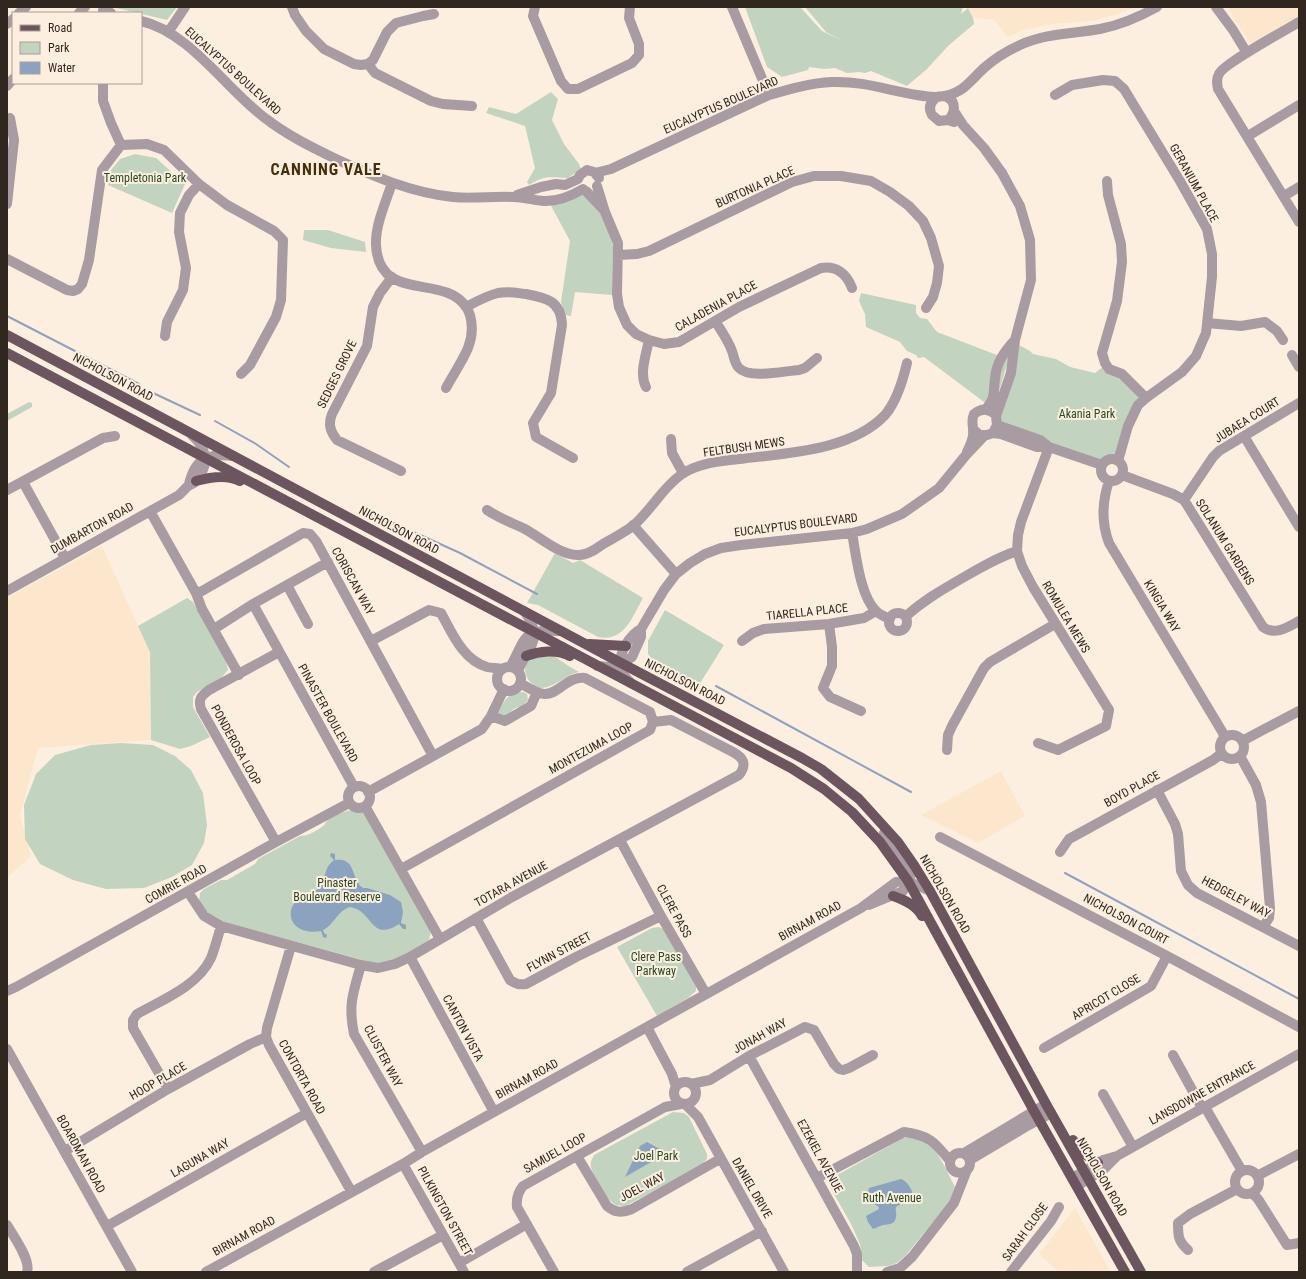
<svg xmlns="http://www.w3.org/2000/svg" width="1306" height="1279" font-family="'Roboto Condensed',sans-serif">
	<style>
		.built { fill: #fce7cd }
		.green { fill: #c2d4c0 }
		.water { fill: #8ba3bf }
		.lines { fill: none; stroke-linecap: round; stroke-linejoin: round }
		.stream { stroke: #8ba3bf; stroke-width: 2 }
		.minor { stroke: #a99ba2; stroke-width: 10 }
		.major { stroke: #6d5560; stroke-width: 10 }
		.labels { text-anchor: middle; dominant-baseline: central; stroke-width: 4; stroke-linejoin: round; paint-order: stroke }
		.street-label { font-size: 12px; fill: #30271e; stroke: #fdefe0 }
		.park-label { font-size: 12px; fill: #254a21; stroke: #fdefe0 }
		.district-label { font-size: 16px; font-weight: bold; letter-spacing: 1px; fill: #432e07; stroke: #fdefe0 }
	</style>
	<rect width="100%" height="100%" fill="#fdefe0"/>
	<path class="built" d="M968 7H1135L1115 15 1092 21 1052 24 1024 30 1008 37 994 20 973 18Z
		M1227 7H1299V15L1253 43H1250Z
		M102 546 150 652 151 740 38 748 20 816 31 856 7 878V598Z
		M1001 771 1025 816 978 843 921 815Z
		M1075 1208 1111 1272H1059L1039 1254Z"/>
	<path class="green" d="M112 7H177L167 20Z
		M745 7H800L822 31 843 41 826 32 805 7H963L961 14 968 8 973 18 974 24 948 46 927 69 907 86 871 71 865 73 859 72 847 73 835 68 824 69 809 67 808 70 782 77 767 67Z
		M551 92 558 99 552 120 564 144 579 164 581 169 568 178C549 177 545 175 529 185L527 182 535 168 525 126 486 113 489 107 516 114Z
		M135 154 156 158 185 184 172 213 108 185 111 170 120 159Z
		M579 194 587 196 598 208 611 234 613 246 612 295 575 292 571 316 565 315 561 302 570 241 550 204Z
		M304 230H328L365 242 366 252 331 248 303 240Z
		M861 293 916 305V313L920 318 927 319 937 332 997 355 1011 352 998 394 992 408 924 357 918 358 916 355 907 351 900 342 866 327 865 314 859 301Z
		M1019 345 1030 351 1033 354 1056 359 1070 367 1095 373 1104 366 1144 396 1114 459 1107 460 1101 464 998 425Z
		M29 402 32 403V407L7 421V414Z
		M555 553 573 563 580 560 643 598C632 617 625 642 598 637L538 605 527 603Z
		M187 598 193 602 226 661 228 670 221 678 197 692 193 697V707L210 737 191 746 180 749 151 740 150 652 138 626Z
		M665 610 724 645 697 688 655 663 648 654V641Z
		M537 656H554L567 665 579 672C566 674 556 687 542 688 531 688 521 673 527 663 529 659 533 658 537 656Z
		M523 692 527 694C529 701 527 703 521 707 514 706 510 713 504 717L497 714C505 701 506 693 523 692Z
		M121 743 153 745 175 756 191 770 203 793 207 825 204 843 192 865 172 877 144 888 106 889 73 880 40 864 25 839 24 805 36 774 55 755 91 745Z
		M354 810 363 813 367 817 431 931 429 940 397 960 377 964 217 920 202 908 199 902 200 893 204 889 221 880H227L255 864 258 859 300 836C307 836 317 831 323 826 325 825 325 822 327 821 333 815 346 810 354 810Z
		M659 927 665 930 696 984V991L688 998 657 1016 617 947 652 928Z
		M673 1112 684 1113 689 1117 707 1154V1159L698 1168 625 1206C621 1206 616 1206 613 1203 607 1199 592 1174 591 1167 590 1162 592 1159 594 1155Z
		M903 1138C911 1138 921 1138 928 1143 939 1152 948 1174 955 1187L950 1201 906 1255 897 1263 888 1266 869 1267 862 1260 860 1244 851 1224 830 1187 832 1178Z"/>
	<path class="water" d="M331 853 335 854V860C357 857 350 879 363 888H367L390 895 401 902 403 912 401 923 406 925V929H403L399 924C370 943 373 910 350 907 338 910 334 925 323 930L324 933 327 935 326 938 323 937 321 931C307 934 288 928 291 910 293 903 298 899 302 894 333 891 318 871 334 860L330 856Z
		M647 1142 667 1153 625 1177 640 1146Z
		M901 1179C906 1181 908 1184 911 1189 916 1198 902 1202 896 1207 895 1211 897 1214 896 1217 895 1225 888 1224 883 1225 879 1226 877 1228 873 1229L868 1222 866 1216 879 1209V1207L866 1199 869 1188Z"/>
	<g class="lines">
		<path class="stream" d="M7 316 139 384
			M151 392 200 415
			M215 421 256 444 289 467
			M385 519 460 553 537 594
			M716 686 911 792
			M1065 873 1299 999"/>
		<path class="minor" d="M292 7 295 15 306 31 324 49 354 64 361 65 368 64 373 60 387 32 396 23 423 16 434 14
			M535 7 533 16 561 81 568 89H578L632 63 639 55V44L629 18 630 7
			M732 7 769 95
			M1216 7 1233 30 1247 53
			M103 10 111 13
			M19 13 26 7
			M79 13 85 7
			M141 21C190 32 226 89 265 118 287 135 311 147 336 159 373 176 412 193 453 197 473 199 493 196 513 197 523 197 533 200 543 201 557 202 571 196 583 189
			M1299 22C1286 30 1223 64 1219 74 1216 79 1217 84 1218 89L1299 222
			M7 24 13 19
			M169 31 185 7
			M368 64 375 73 431 101 443 104 472 106
			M103 83V101L111 123 121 145
			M7 86 13 79
			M1055 95 1072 85 1103 80 1115 81 1124 89 1180 181 1207 229 1212 254V277L1206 333 1196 356 1182 372 1146 398 1138 405 1128 426 1118 461
			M945 96C964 92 970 81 984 68 994 59 1007 51 1020 45 1047 33 1072 34 1100 29 1121 25 1139 17 1157 7
			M937 97C930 102 928 108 932 115L939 121 948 120 954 122
			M954 111 963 125 984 148 1002 173 1020 206 1030 240 1031 280 1015 340 1011 373 996 416 997 425 993 433 987 435H980L974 430
			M1248 136 1299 105
			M595 173 611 169 769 95C790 89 810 83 832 82 863 81 887 90 917 95 923 96 929 97 935 97 940 97 943 95 947 97 957 102 955 114 948 120
			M1107 181 1108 195 1121 244 1122 262 1117 301 1102 353 1105 363 1109 369 1122 374 1146 398
			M392 183C386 202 375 225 376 245 379 304 444 273 466 307 468 309 469 313 470 315 473 326 472 338 468 348 462 362 453 375 446 388
			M597 186 605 212 618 243 617 294 619 307 627 325 636 334 649 340 664 344 679 342 739 307 821 268C836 265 847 274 852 288
			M586 191 603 209
			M517 195 541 187 556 184 565 185 578 179 580 175 587 170 594 172 599 178
			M1284 196 1299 187
			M7 204 14 140 10 118
			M618 255 637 254 649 251 792 182 814 176H841L871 181 890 192 909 206 923 221 931 238 939 266 937 283 933 297 926 308
			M7 259 67 290 73 291 78 289 82 284 89 260 102 170 121 145 147 144 164 150 199 184 227 205 274 231 283 240 281 300 276 317 250 365 241 374
			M392 277 380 293 373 307 367 346 332 414C328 424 330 431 337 440L401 471
			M466 307C477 301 486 296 498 293 508 291 517 293 526 294 547 298 561 301 562 325L551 393 533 423 536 437 573 458
			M715 321C721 330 728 340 732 351 734 356 734 363 739 368 749 379 784 371 799 370L805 368 817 358
			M1207 323 1241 326 1265 322 1277 331 1283 340
			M165 336 167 322 183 290 186 268 179 232 180 213 189 195 199 184
			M1292 355 1299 367
			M646 387C639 374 646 355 649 340
			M986 409C996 397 993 393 995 379 996 363 1004 352 1015 340
			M997 425 1040 440 1049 447 1102 465
			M993 433 1001 434 1037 447H1049
			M1244 436 1299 527
			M671 439 672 453 683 473
			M967 452C970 446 974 436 973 430 973 423 971 421 974 414 980 409 986 408 992 412
			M1101 470a11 11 0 1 1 22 0a11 11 0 1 1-22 0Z
			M1122 475 1173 494 1184 500 1263 627C1275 636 1288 627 1299 621
			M1109 481C1102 502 1101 522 1109 543L1223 733 1224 738
			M23 482 65 558
			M189 484C195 459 207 453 233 456
			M7 490 103 438 115 436
			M1184 500 1213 457 1219 451 1299 403
			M487 510C499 518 510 522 523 528 539 536 560 556 579 555 588 555 596 549 603 544 614 538 625 532 634 525 652 509 662 488 682 474 699 463 720 461 740 459 786 453 851 451 885 415 897 401 903 380 907 363
			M150 511 196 593 202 609 239 675
			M633 525 676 574
			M852 533C856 554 860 596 876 611 880 615 885 617 890 619
			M287 585 308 624
			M7 591 179 495C182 492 185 489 188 486 191 484 194 484 196 481 210 464 207 449 192 435
			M196 593 202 591 303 533 310 534 316 541 433 756
			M253 604 354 787
			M889 622a9 9 0 1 1 18 0a9 9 0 1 1-18 0Z
			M906 616C923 601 940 591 959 580 978 569 996 558 1017 551
			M829 624 832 647V666L823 688 830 697 861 711
			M214 629 253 604 328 562
			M371 641 429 610 441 613C452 633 463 660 487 667 491 668 497 668 502 669
			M742 641 753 633 764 629 829 624 864 618 876 611
			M597 666 610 667 621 663 632 657 641 637V629L664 590 676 574 690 563 705 554 721 548 741 545 852 533 867 529 902 514 939 488 966 455 985 435
			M510 667C516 658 519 647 525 639 533 629 549 631 561 631
			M497 679a12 12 0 1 1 24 0a12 12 0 1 1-24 0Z
			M518 671C529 645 545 639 524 611
			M631 683C627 679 622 674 621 668 617 655 630 634 641 629
			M491 716 505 721 531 706 537 692
			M1220 747a12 12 0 1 1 24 0a12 12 0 1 1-24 0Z
			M1242 741 1299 711
			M1038 743 1058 750 1106 726 1109 710 1033 587 1022 566 1017 551 1018 535 1021 522 1049 447
			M947 750 948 735 952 726 984 668 990 662 1055 624
			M1240 756 1256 785 1261 802 1270 908 1269 918 1263 927
			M348 797a11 11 0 1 1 22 0a11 11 0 1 1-22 0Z
			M1157 790 1175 824 1178 834 1181 871 1188 885 1197 893 1299 946
			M368 792 482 729 491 716 504 689
			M365 806 440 939
			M940 837 1167 956 1299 1027
			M620 840 661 916 706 994
			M276 842 201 709C198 699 201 696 209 690L279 652
			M1060 852 1069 839 1213 760 1222 753
			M401 869 650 730 653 722 650 712 585 678C566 676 559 695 544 694 535 693 527 687 520 683
			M188 892 204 916 221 926 361 965 378 968 395 964 410 957 512 897 739 775C747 765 744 758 733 752L671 720 653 722
			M869 905 903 891 911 875V869L884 833
			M476 918 510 980C516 984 519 985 526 984L576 957 661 916
			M291 946 267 1028 266 1037 269 1045 351 1191
			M410 957 494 1112
			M361 965C353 993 348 1005 354 1034L422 1152
			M7 991 16 987 276 842 349 803
			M647 1027 672 1074 676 1087
			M1044 1048 1146 989 1151 986 1167 956
			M7 1049 132 1272
			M1173 1055 1202 1108
			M749 1056 854 1246 857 1254V1272
			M674 1093a11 11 0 1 1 22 0a11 11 0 1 1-22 0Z
			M691 1084 710 1080 749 1056 805 1027 814 1030 834 1064 839 1069 843 1070 849 1068 873 1055
			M168 1089 133 1028V1020L137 1014C162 1000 198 986 211 958 215 948 218 936 221 926
			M1103 1094 1133 1147
			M685 1104 698 1117 784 1272
			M1205 1107 1242 1171
			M65 1151 168 1089 250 1044 266 1037
			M964 1153 1046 1104
			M950 1163a10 10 0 1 1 20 0a10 10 0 1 1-20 0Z
			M577 1156 607 1206C615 1213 622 1213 632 1209L720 1159
			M970 1160 1027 1126 1051 1113
			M403 1164 464 1272
			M1235 1182a12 12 0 1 1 24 0a12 12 0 1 1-24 0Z
			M1257 1176 1299 1154
			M817 1178 904 1132C929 1135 935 1142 950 1161
			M1072 1178 1103 1160 1117 1156 1299 1054
			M1077 1186 1104 1169 1116 1157
			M1252 1193 1258 1199 1287 1245 1299 1243
			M7 1225C14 1237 31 1260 27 1272
			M107 1226 307 1113
			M1188 1250C1178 1241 1178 1236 1178 1223L1190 1214 1237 1189
			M459 1263 527 1224
			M206 1272 403 1164 422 1152 861 908 896 882 908 881 930 891
			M374 1272 443 1235
			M554 1272 517 1207C516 1198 518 1192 523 1186L665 1107 681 1104
			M687 1272 762 1231
			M887 1272 900 1268 912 1257 954 1203 967 1170
			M1011 1272 1051 1221 1059 1207"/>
		<path class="major" d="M7 335 621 663 802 758 821 769 859 799 898 842 914 865 930 891 1046 1104 1141 1272
			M7 353 791 768 824 789 852 812 880 842 908 881 1034 1111 1125 1272
			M196 481C210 477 227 474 240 481
			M589 644 626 646
			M526 656C539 651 557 649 570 656
			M893 896C905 900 916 905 922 916
			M1073 1140C1078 1150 1087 1157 1098 1163"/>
	</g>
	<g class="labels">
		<g class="street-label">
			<text transform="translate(233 71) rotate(42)">EUCALYPTUS BOULEVARD</text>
			<text transform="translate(721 105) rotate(-24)">EUCALYPTUS BOULEVARD</text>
			<text transform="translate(1194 183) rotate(61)">GERANIUM PLACE</text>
			<text transform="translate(755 187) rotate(-24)">BURTONIA PLACE</text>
			<text transform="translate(716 306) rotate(-29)">CALADENIA PLACE</text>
			<text transform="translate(337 374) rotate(-64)">SEDGES GROVE</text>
			<text transform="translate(113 377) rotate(28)">NICHOLSON ROAD</text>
			<text transform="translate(1247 420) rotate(-32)">JUBAEA COURT</text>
			<text transform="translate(744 447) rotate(-8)">FELTBUSH MEWS</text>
			<text transform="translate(796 525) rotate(-7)">EUCALYPTUS BOULEVARD</text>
			<text transform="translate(92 528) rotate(-29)">DUMBARTON ROAD</text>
			<text transform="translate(399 530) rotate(28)">NICHOLSON ROAD</text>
			<text transform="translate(1225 542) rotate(58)">SOLANUM GARDENS</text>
			<text transform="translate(353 581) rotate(61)">CORISCAN WAY</text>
			<text transform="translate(1162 606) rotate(59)">KINGIA WAY</text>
			<text transform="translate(807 612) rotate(-6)">TIARELLA PLACE</text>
			<text transform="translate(1066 617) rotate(59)">ROMULEA MEWS</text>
			<text transform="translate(685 682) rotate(27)">NICHOLSON ROAD</text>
			<text transform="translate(328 713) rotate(61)">PINASTER BOULEVARD</text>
			<text transform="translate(236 745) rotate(61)">PONDEROSA LOOP</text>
			<text transform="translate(591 748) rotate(-29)">MONTEZUMA LOOP</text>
			<text transform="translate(1132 789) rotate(-29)">BOYD PLACE</text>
			<text transform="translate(176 884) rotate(-29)">COMRIE ROAD</text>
			<text transform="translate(511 884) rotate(-29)">TOTARA AVENUE</text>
			<text transform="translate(945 894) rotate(60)">NICHOLSON ROAD</text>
			<text transform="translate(1236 897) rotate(28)">HEDGELEY WAY</text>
			<text transform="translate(674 911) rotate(61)">CLERE PASS</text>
			<text transform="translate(1126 919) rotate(28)">NICHOLSON COURT</text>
			<text transform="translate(810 921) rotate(-29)">BIRNAM ROAD</text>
			<text transform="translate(559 952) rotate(-28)">FLYNN STREET</text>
			<text transform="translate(1106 997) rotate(-31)">APRICOT CLOSE</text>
			<text transform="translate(463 1028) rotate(62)">CANTON VISTA</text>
			<text transform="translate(760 1036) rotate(-29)">JONAH WAY</text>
			<text transform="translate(383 1056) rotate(62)">CLUSTER WAY</text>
			<text transform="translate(302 1077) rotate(61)">CONTORTA ROAD</text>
			<text transform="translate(527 1079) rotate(-29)">BIRNAM ROAD</text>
			<text transform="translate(158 1081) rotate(-30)">HOOP PLACE</text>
			<text transform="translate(1202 1093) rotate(-29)">LANSDOWNE ENTRANCE</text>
			<text transform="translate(555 1153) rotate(-29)">SAMUEL LOOP</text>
			<text transform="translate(81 1154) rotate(61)">BOARDMAN ROAD</text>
			<text transform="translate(820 1156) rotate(61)">EZEKIEL AVENUE</text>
			<text transform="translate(200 1158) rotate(-30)">LAGUNA WAY</text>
			<text transform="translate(1102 1177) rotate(60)">NICHOLSON ROAD</text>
			<text transform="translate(642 1187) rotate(-28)">JOEL WAY</text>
			<text transform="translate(752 1188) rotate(60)">DANIEL DRIVE</text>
			<text transform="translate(445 1211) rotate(61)">PILKINGTON STREET</text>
			<text transform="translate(1025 1232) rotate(-54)">SARAH CLOSE</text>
			<text transform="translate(244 1236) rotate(-29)">BIRNAM ROAD</text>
		</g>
		<g class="park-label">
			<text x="145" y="178">Templetonia Park</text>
			<text x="1087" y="414">Akania Park</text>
			<text x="337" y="883">Pinaster<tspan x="337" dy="14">Boulevard Reserve</tspan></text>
			<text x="656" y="957">Clere Pass<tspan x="656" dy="14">Parkway</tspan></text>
			<text x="656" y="1156">Joel Park</text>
			<text x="892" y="1198">Ruth Avenue</text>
		</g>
		<g class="district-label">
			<text x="326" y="169">CANNING VALE</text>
		</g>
	</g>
	<rect width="1306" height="1279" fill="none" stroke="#30271e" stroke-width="16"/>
	<rect x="12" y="12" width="130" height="72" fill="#fdefe0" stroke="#ab9f92"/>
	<rect x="20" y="25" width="20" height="6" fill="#6d5560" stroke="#ab9f92"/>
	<text x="48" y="32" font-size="12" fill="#30271e">Road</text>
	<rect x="20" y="42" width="20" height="12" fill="#c2d4c0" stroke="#ab9f92"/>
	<text x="48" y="52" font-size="12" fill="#30271e">Park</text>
	<rect x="20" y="62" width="20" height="12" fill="#8ba3bf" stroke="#ab9f92"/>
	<text x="48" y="72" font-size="12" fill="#30271e">Water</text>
</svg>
